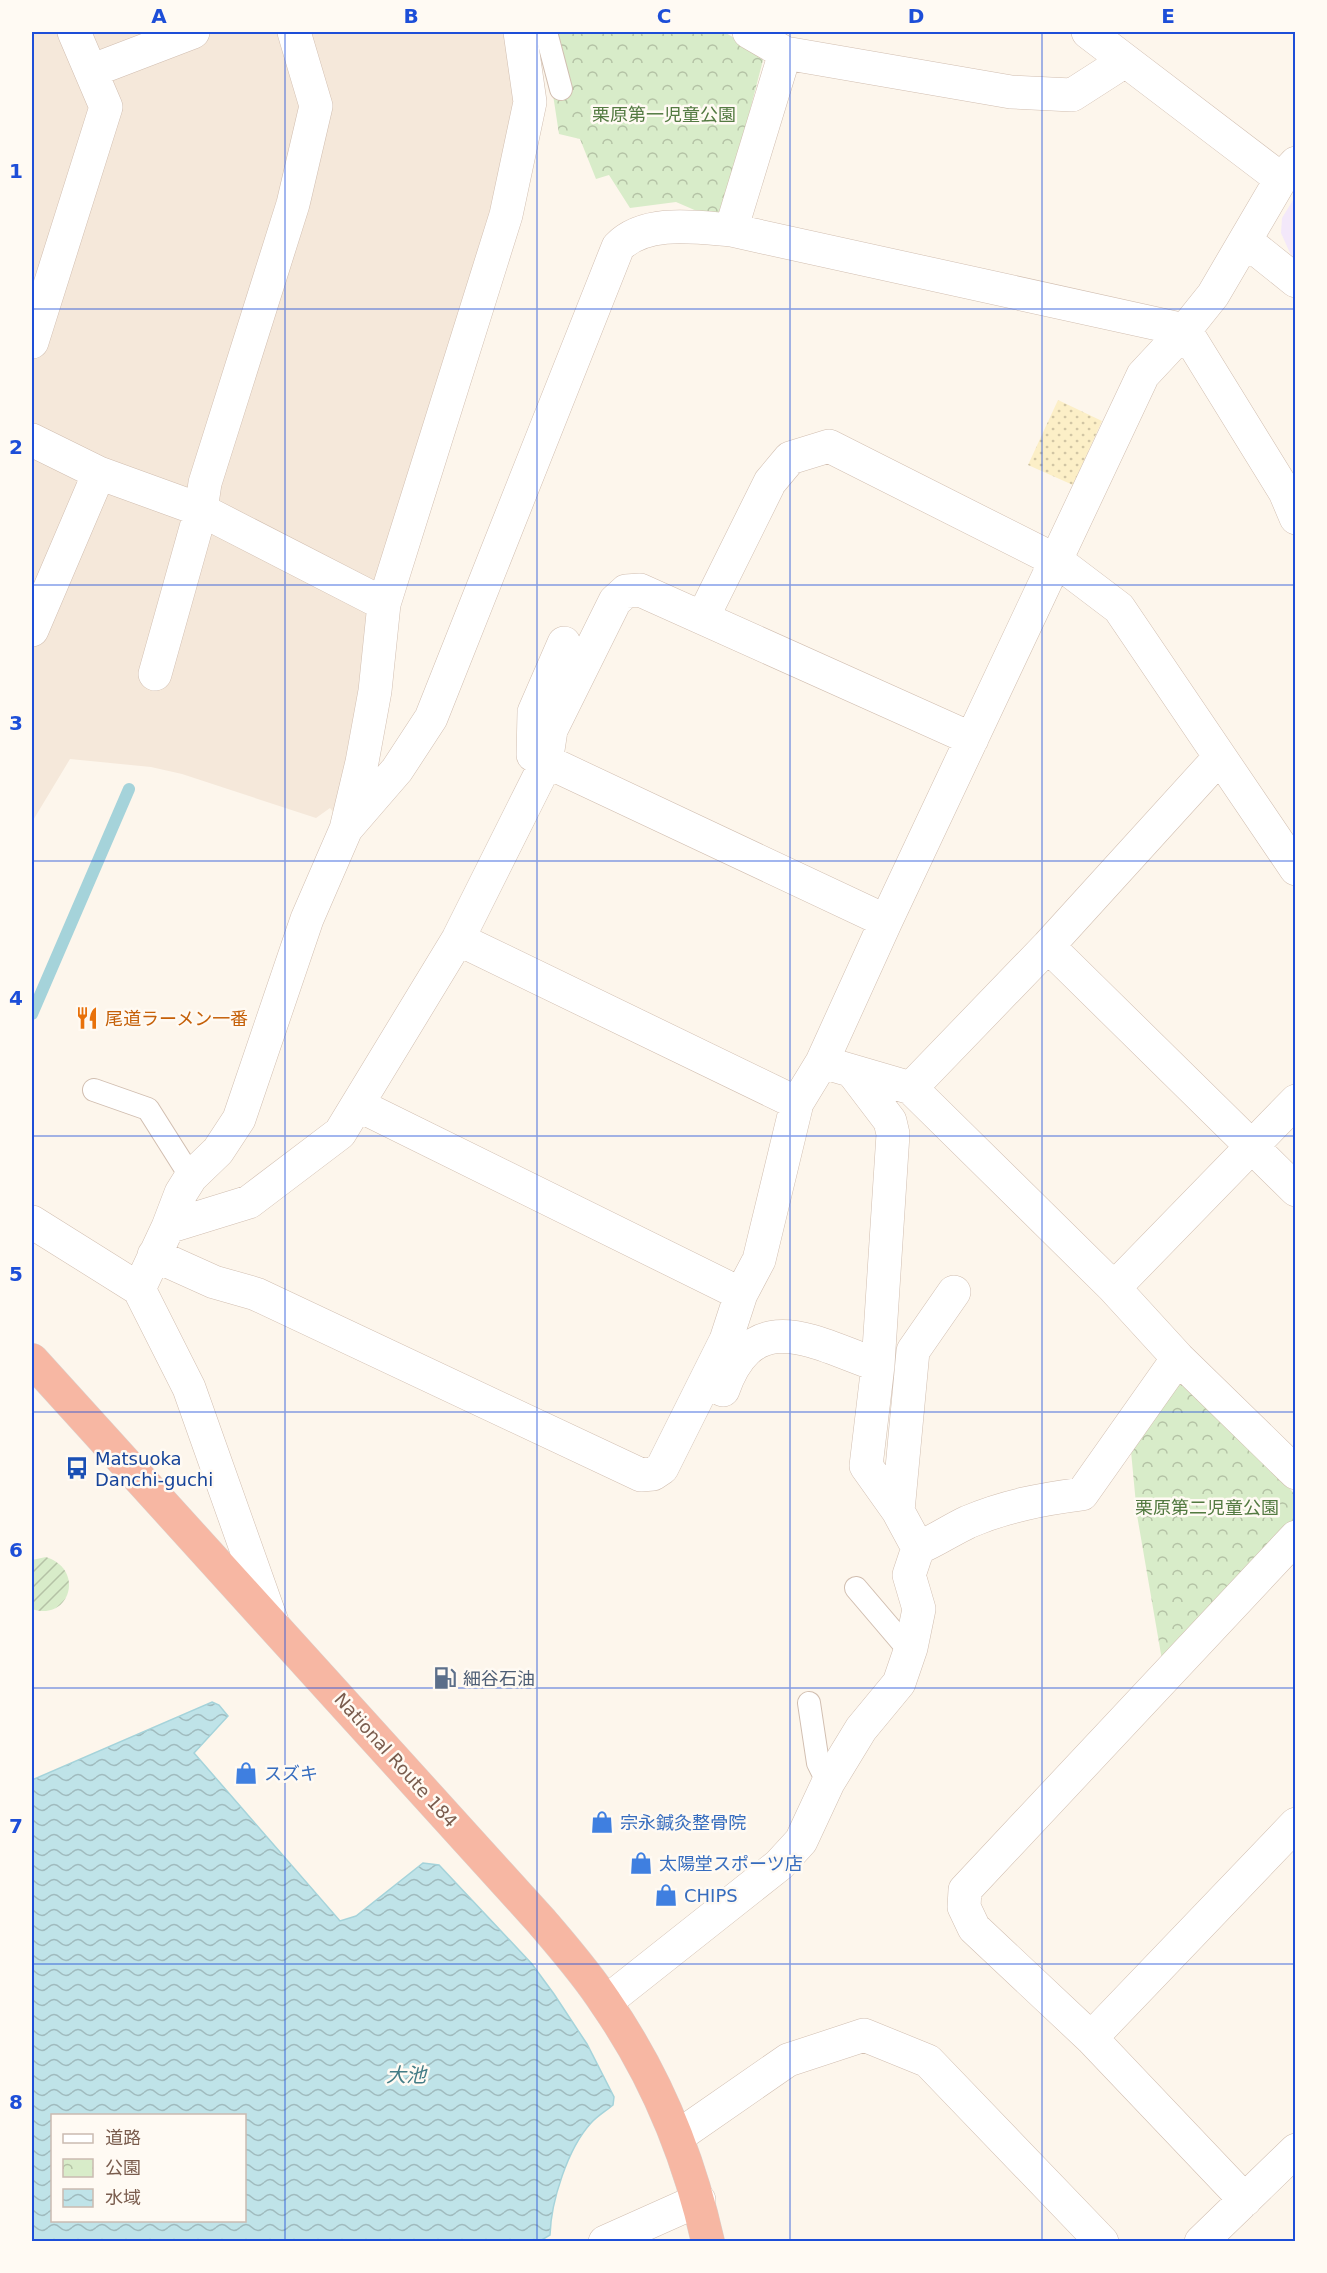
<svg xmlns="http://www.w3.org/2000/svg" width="1327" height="2273" font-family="'DejaVu Sans','Noto Sans JP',sans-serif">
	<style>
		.residential { fill: #f5e8da }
		.education { fill: #f3e8fa }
		.sand { fill: url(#sand-dots) }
		.park { fill: url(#park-crowns) }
		.garden { fill: url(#garden-furrows) }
		.water { fill: url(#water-waves); stroke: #a5d3da; stroke-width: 1.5; fill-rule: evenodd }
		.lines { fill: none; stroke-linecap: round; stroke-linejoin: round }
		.stream { stroke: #a5d3da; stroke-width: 12 }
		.lane-casing { stroke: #d1beb0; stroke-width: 24 }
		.street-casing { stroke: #d1beb0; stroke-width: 34 }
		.highway-casing { stroke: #dad1cd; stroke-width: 34 }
		.lane { stroke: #fff; stroke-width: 22 }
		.street { stroke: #fff; stroke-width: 33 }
		.highway { stroke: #f7b7a3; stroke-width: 33 }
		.grid { fill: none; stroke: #1d4ed8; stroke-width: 1.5; stroke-opacity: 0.55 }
		.labels { text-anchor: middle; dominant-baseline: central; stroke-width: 5; stroke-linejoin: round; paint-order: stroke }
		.park-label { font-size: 18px; fill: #537a41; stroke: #fffaf3 }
		.food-label { font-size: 18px; fill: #c56008; stroke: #fffaf3; text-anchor: start }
		.transit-label { font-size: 18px; fill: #164399; stroke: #fffaf3; text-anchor: start }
		.service-label { font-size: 18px; fill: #4e5e75; stroke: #fffaf3; text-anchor: start }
		.street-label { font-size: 18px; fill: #7a5c4d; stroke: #fffaf3 }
		.shop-label { font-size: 18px; fill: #366cbe; stroke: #fffaf3; text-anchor: start }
		.water-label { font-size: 20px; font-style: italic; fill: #437c86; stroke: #fffaf3 }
		.neatline { fill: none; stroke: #1d4ed8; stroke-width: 2 }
		.grid-label { font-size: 20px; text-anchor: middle; font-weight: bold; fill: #1d4ed8 }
	</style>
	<defs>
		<pattern id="sand-dots" width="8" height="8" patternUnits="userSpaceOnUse" patternTransform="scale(1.5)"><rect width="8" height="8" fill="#fcefc7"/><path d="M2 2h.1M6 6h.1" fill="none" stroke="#d1c5a4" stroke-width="1.8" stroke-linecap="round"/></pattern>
		<pattern id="park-crowns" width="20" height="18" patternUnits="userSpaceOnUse" patternTransform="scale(1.5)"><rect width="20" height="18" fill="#d8ecc9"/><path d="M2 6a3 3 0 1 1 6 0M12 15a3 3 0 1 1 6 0" fill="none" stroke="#b4c2a5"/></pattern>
		<pattern id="garden-furrows" width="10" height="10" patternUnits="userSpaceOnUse" patternTransform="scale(1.5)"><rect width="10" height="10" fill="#d8ecc9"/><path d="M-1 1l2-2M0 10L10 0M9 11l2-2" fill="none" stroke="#b4c2a5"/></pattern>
		<pattern id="water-waves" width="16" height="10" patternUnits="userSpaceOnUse" patternTransform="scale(1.5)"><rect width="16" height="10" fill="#bfe3e8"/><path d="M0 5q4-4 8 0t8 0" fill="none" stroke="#a0bbbe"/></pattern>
	</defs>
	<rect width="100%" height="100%" fill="#fdf6ec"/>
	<path class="residential" d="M32 32H520L530 102 384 604 346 829 330 808 316 818 182 774 151 767 70 759 32 822Z"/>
	<path class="education" d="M1295 197V264L1281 233 1282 218Z"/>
	<path class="sand" d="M1058 400 1102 421 1073 485 1028 465Z"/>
	<path class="park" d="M550 32H724L745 44 763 60 725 207 713 218 676 202 630 208 609 175 596 179 580 139 559 134 552 88Z
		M1178 1378 1292 1491 1295 1496V1519L1162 1660 1137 1515 1129 1430Z"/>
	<path class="garden" d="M46 1557C86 1570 69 1622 32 1609V1560Z"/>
	<path class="water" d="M212 1702 219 1705 228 1716 194 1753 340 1921 356 1916 423 1863 439 1865 532 1964 554 1994 587 2044 614 2097 613 2105C606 2111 597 2116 591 2123 568 2148 551 2201 550 2235L540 2241H32V1780ZM52 2116H244V2220H52Z"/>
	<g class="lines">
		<path class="stream" d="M32 1014 129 789"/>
		<g class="lane-casing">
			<path id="lane" d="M546 32 561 89
				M94 1090 148 1109 191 1177
				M856 1588 902 1642 911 1648
				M809 1703 818 1763 828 1783"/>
		</g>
		<g class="street-casing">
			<path id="street" d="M749 32 785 53 1011 92 1072 95 1125 61
				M1088 32 1281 179
				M91 71 193 32
				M731 230 785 53
				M1246 241 1296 281
				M32 342 106 107 74 32
				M32 440 99 473 201 510 384 604
				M703 617 770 482 790 458 829 446 1057 561 1119 608 1296 869
				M32 630 99 473
				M564 643 534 712 533 755 886 921
				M155 674 201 510 205 483 293 204 316 106 294 32
				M346 829 397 770 431 718 618 247C645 219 696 227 731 230L1185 330 1213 295 1281 179 1296 163
				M458 939 797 1103
				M1048 946 1296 1190
				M822 1062 911 1088 1114 1288 1178 1358 1296 1473
				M852 1071 890 1121 893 1134 878 1365 866 1466 898 1511
				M911 1088 1048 946 1219 758
				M358 1105 741 1294
				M32 1222 139 1289 189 1388 272 1622
				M168 1227 181 1193 191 1177 218 1151 239 1119 307 919 346 829 362 762 375 691 384 604 506 215 530 102 520 32
				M154 1255 214 1282 256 1294 641 1475 653 1474 662 1468 726 1340 741 1294 759 1260 797 1103 822 1062 886 921 1143 375 1185 330 1285 492 1296 518
				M1114 1288 1296 1101
				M139 1289 168 1227 249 1202 340 1133 458 939 546 763 551 730 615 601 626 591 640 590 972 739
				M723 1390C754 1302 816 1344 878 1365
				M918 1548C935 1541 951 1530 968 1522 1005 1506 1043 1499 1082 1494L1178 1358
				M606 2002 779 1865 801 1841 828 1783 861 1729 899 1683 911 1648 919 1609 909 1575 918 1548 898 1511 913 1351 954 1292
				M1091 2038 1296 1824
				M677 2137 788 2060 864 2035 928 2061 1102 2242
				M1245 2200 1091 2038 974 1928 964 1907 965 1890 1296 1537
				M605 2242 699 2200
				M1201 2242 1296 2150"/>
		</g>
		<g class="highway-casing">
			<path id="highway" d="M32 1360 542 1922C564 1948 587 1974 605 2002 655 2074 689 2157 708 2242"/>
		</g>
		<use href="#lane" class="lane"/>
		<use href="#street" class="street"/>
		<use href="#highway" class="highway"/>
	</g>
	<path class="grid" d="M285 32V2242M537 32V2242M790 32V2242M1042 32V2242M32 309H1296M32 585H1296M32 861H1296M32 1136H1296M32 1412H1296M32 1688H1296M32 1964H1296"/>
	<defs>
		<g id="restaurant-bare" transform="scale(1.8)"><path d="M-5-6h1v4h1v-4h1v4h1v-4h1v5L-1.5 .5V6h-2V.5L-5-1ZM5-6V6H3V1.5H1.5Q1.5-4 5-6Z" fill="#e8710a" stroke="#fffaf3" stroke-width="2.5" paint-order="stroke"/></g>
		<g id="bus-bare" transform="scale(1.8)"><path d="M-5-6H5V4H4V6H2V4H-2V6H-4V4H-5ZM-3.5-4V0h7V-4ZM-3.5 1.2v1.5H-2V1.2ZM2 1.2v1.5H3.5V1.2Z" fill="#1a4fb4" stroke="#fffaf3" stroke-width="2.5" paint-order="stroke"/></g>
		<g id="fuel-bare" transform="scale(1.8)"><path d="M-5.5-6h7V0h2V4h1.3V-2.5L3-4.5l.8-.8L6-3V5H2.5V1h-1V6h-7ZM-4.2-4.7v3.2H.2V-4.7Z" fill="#5c6f8a" stroke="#fffaf3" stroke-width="2.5" paint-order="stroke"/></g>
		<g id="shop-bare" transform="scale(1.8)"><path d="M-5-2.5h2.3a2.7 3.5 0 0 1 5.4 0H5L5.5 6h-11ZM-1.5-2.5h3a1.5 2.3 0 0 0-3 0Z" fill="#3f7fe0" stroke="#fffaf3" stroke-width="2.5" paint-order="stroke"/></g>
	</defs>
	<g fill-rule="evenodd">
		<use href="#restaurant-bare" x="87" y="1018"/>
		<use href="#bus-bare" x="77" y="1468"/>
		<use href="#fuel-bare" x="445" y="1678"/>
		<use href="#shop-bare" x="246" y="1773"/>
		<use href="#shop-bare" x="602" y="1822"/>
		<use href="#shop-bare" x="641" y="1863"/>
		<use href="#shop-bare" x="666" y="1895"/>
	</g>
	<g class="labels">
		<g class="park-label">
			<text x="664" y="114">栗原第一児童公園</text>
			<text x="1207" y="1507">栗原第二児童公園</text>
		</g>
		<g class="food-label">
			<text x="105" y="1018">尾道ラーメン一番</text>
		</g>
		<g class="transit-label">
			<text x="95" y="1458">Matsuoka<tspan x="95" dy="21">Danchi-guchi</tspan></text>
		</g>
		<g class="service-label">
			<text x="463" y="1678">細谷石油</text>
		</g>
		<g class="street-label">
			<text transform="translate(396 1760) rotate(48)">National Route 184</text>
		</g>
		<g class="shop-label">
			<text x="264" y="1773">スズキ</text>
			<text x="620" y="1822">宗永鍼灸整骨院</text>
			<text x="659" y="1863">太陽堂スポーツ店</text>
			<text x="684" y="1895">CHIPS</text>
		</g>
		<g class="water-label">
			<text x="406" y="2075">大池</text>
		</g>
	</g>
	<rect width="1327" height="2273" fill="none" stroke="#fffaf3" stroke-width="66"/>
	<rect x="51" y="2114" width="195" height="108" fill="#fffaf3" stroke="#cabbb1" stroke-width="1.5"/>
	<rect x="63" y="2134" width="30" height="9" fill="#ffffff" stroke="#cabbb1" stroke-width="1.5"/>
	<text x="105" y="2144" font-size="18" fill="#7a5c4d">道路</text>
	<rect x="63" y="2159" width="30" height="18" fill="url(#park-crowns)" stroke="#cabbb1" stroke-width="1.5"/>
	<text x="105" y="2174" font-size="18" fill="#7a5c4d">公園</text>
	<rect x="63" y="2189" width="30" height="18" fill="url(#water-waves)" stroke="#cabbb1" stroke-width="1.5"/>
	<text x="105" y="2204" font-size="18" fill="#7a5c4d">水域</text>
	<rect x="33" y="33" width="1261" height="2207" class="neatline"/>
	<g class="grid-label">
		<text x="159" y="23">A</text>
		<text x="411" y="23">B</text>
		<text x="664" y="23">C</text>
		<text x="916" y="23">D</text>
		<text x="1168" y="23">E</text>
		<text x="16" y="178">1</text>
		<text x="16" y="454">2</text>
		<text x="16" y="730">3</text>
		<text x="16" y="1005">4</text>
		<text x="16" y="1281">5</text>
		<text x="16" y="1557">6</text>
		<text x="16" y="1833">7</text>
		<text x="16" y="2109">8</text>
	</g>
</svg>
